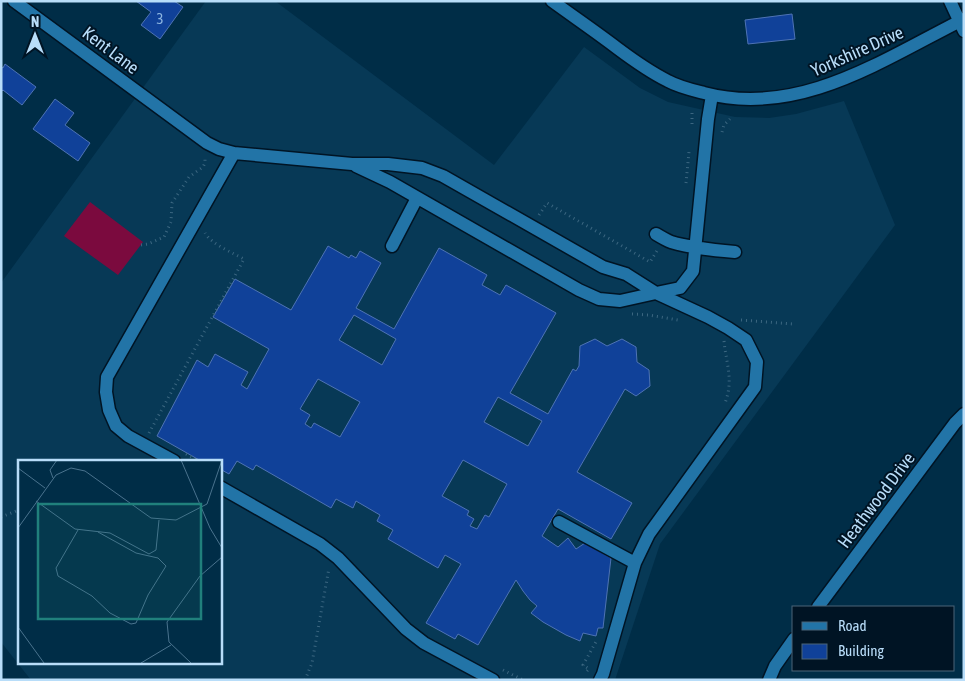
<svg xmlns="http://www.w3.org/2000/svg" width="965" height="681" font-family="'Asap Condensed',sans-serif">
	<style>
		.built { fill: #073956; fill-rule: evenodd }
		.green { fill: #7b0a3e }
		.building { fill: #104199; stroke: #4e73b4; fill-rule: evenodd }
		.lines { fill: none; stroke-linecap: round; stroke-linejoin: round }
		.minor-casing { stroke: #001424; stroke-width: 15 }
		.path { stroke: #3c6781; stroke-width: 3; stroke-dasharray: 1 4; stroke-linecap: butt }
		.minor { stroke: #2274a7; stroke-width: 12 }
		.labels { text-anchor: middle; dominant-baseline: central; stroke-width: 4; stroke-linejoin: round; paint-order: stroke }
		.number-label { font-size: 15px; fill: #8eb6e1 }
		.street-label { font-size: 18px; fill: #b8ddf9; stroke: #001424 }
		.inset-road { fill: none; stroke: #4a738e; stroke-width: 1 }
		.view { fill: #20807c; fill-opacity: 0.15; stroke: #20807c; stroke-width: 2.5 }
		.inset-edge { fill: none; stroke: #b8ddf9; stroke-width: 2.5 }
	</style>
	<rect width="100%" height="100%" fill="#002d47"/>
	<path class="built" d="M206 1H275L494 165 584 47 640 88 668 102 735 117 769 118 796 114 844 101 895 225 660 544 615 680H31L1 642V283ZM19 461H220V662H19Z"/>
	<path class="green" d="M90 202 143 242 118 275 64 236Z"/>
	<path class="building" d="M136 1H174L183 7 160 39 141 25 151 12Z
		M792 14 795 39 748 44 745 20Z
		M5 64 36 87 22 105 3 90 1 92V67L3 68Z
		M55 99 74 113 65 125 90 143 78 161 33 129Z
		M328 246 349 258 351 255 356 258 360 251 381 263 356 308 394 329 439 248 487 275 482 285 500 295 506 285 556 313 510 393 548 414 573 369 576 371 579 366 580 346 595 339 607 346 622 339 636 347 637 362 649 370 650 386 636 396 625 389 577 472 632 503 611 539 558 509 542 536 558 547 568 538 576 549 585 543 611 558 603 628H598L596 636 583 633 580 641 566 635 543 622 531 613 537 606 530 600 523 591 516 580 478 645 458 634 455 639 426 623 461 564 445 555 438 568 388 539 393 530 377 521 380 515 356 501 353 508 336 499 331 508 256 465 253 470 237 461 229 474 220 469V461H201L157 436 197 360 208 367 215 354 248 372 241 385 247 389 269 349 213 317 235 279 291 310ZM354 315 396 339 382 365 339 340ZM318 379 360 402 340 437 314 423 311 428 305 424 310 415 300 409ZM498 397 542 421 528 446 484 422ZM463 460 507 484 489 517 485 515 477 529 470 526 474 519 467 515 469 511 442 496Z"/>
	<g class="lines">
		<g class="minor-casing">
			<path id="minor" d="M14 1 207 143 219 149 234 153 352 164H388L422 168 443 176 603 267 626 274 656 293 680 288 693 271 708 119 712 95
				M552 1C574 17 596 32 617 48 633 60 650 72 668 81 679 87 692 90 704 93 799 118 882 60 964 19
				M950 1 964 31
				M356 166 390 182 579 290 599 299 620 301 656 293 708 317 728 328 746 340 757 362 755 387 649 534 635 563 603 674 600 680
				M656 234C661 237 666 240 671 242 691 248 713 250 735 252
				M392 246 417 198
				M174 461 128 436 116 426 109 410 106 392 107 377 234 153
				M220 487 320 544 338 558 406 629 424 643 493 680
				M559 522 635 563
				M818 607 955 423 964 414
				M769 680 775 666 794 639"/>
		</g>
		<path class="path" d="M692 124V109
			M722 132 724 125 730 119
			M686 183 689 152
			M539 215 547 203 650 262 658 249
			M141 245 148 244 164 237 171 222 172 203 189 177 203 167 205 163V157
			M632 314 649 315 678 320
			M741 320 793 324
			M724 341C726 363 734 380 725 403
			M149 433 244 259C233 253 211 244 205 233
			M186 454 199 461
			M1 517 19 510
			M503 670 523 680
			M587 671 589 669 583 665 597 640
			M305 680 312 663 329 568"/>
		<use href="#minor" class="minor"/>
	</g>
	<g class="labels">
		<g class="number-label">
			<text x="160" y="18">3</text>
		</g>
		<g class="street-label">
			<text transform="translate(111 50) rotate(37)">Kent Lane</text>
			<text transform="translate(857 51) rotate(-24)">Yorkshire Drive</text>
			<text transform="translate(876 500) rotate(-53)">Heathwood Drive</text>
		</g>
	</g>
	<g transform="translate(18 460)">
		<rect width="204" height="204" fill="#002d47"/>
		<path class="inset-road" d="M163 0 192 68 204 88M0 8 27 28M35 18 32 10 39 0M18 41 57 69 92 73 131 94 138 90 141 60M0 68 38 15 53 8 67 11 133 58 158 60 189 44 204 0M60 70 38 108 40 116 74 136 92 153 113 164 118 163 130 135 148 106 140 98 118 93 80 72M0 167 26 203M123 203 153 185M173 203 151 182 149 162 182 116 204 97"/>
		<path class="view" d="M20 44H183V159H20Z"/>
		<rect width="204" height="204" class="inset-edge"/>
	</g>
	<rect width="965" height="681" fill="none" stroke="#b8ddf9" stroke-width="5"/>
	<rect x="792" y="606" width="162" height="65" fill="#001424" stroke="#4a6479"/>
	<rect x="802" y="622" width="25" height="8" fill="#2274a7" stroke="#4a6479"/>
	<text x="838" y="631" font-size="15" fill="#b8ddf9">Road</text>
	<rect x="802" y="644" width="25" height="15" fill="#104199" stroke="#4a6479"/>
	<text x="838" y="656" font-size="15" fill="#b8ddf9">Building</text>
	<g transform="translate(35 35)" stroke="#001424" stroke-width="4" paint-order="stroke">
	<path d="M0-4L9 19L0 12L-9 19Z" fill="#b8ddf9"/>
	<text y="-8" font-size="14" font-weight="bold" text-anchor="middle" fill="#b8ddf9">N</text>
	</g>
</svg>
